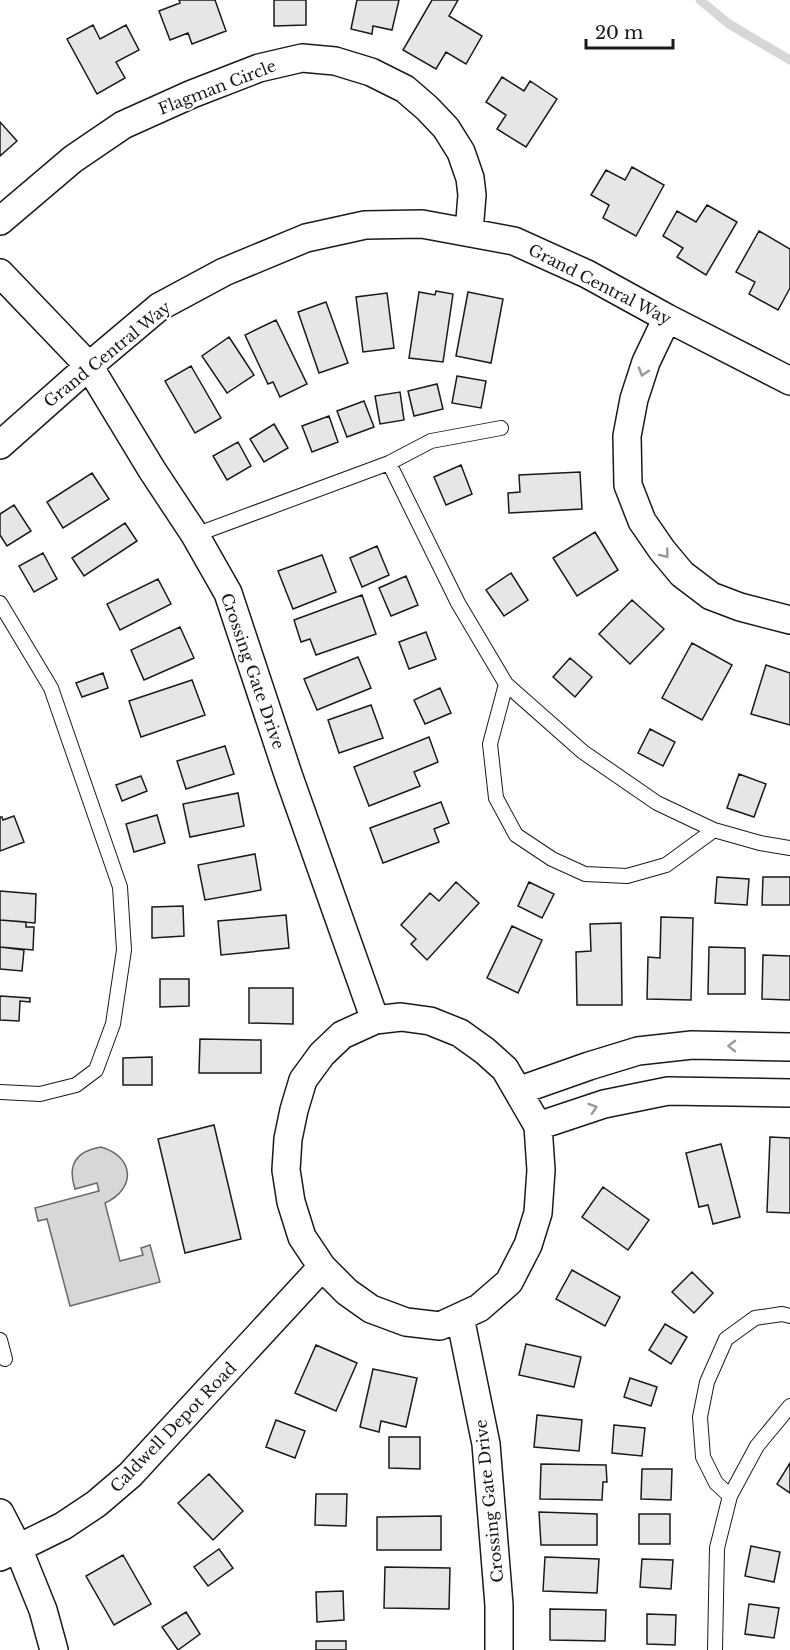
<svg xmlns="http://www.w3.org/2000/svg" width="790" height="1650" font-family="'Libre Baskerville',serif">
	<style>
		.water { fill: #d7d7d7; stroke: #6a6a6a; stroke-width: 1.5 }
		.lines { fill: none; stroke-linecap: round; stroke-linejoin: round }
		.stream { stroke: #d7d7d7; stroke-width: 9 }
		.building { fill: #e6e6e6; stroke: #1a1a1a; stroke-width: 1.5 }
		.lane-casing { stroke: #1a1a1a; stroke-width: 16 }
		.street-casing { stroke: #1a1a1a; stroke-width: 30 }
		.lane { stroke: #fff; stroke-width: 14 }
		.street { stroke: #fff; stroke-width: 27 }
		.oneway { stroke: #989898 }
		.labels { text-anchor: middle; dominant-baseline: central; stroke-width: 4.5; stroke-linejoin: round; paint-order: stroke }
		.street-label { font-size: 16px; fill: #1a1a1a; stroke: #fff }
	</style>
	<rect width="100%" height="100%" fill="#fff"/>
	<path class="water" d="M101 1147C135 1157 136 1189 105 1203L120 1261 143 1255 141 1248 150 1245 160 1282 70 1306 47 1219 38 1221 35 1208 99 1191 97 1183 75 1189C67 1165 76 1151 101 1147Z"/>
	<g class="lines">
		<path class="stream" d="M700 0 729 24 790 60"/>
	</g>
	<path class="building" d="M179 0H215L226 31 192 44 188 33 170 40 159 11 180 3Z
		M274 0H306V25L274 26Z
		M357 0H399L392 30 373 26 372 34 351 29Z
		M432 0H458L449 16 482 36 466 64 446 52 436 69 403 50Z
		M93 25 100 39 126 25 139 50 116 62 125 78 97 94 67 39Z
		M502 77 524 91 530 81 557 99 526 147 497 129 506 115 486 102Z
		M0 122 17 141 0 156Z
		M632 167 664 185 636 236 603 218 609 205 591 195 606 170 625 180Z
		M707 205 737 222 706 275 677 257 683 248 663 236 677 211 696 222Z
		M759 231 790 249V288L778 310 749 294 755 282 736 272Z
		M436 291 453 294 443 362 409 358 419 292 435 295Z
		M468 292 503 299 491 363 456 356Z
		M387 293 394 348 363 352 356 297Z
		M326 302 348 363 319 373 298 312Z
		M276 320 307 384 280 397 273 382 268 384 245 335Z
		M229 337 254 375 227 393 202 356Z
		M191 366 221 418 195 433 165 381Z
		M457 376 486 381 481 408 452 403Z
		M437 384 443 409 414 416 408 391Z
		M400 392 404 420 380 424 375 396Z
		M364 401 374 427 347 437 337 411Z
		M329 416 338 442 312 452 302 426Z
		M274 424 288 448 264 462 250 439Z
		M238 442 251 466 227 480 213 456Z
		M461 465 472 494 446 505 434 477Z
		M580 472 582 509 509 513 508 493 520 492 519 475Z
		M92 473 109 499 63 528 47 502Z
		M14 505 31 531 7 546 0 535V514Z
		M125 523 137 541 84 576 72 558Z
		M595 532 618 570 577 596 553 558Z
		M377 546 389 575 362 587 350 558Z
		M43 553 57 579 34 592 19 566Z
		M322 555 336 592 293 609 278 571Z
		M511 573 528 600 504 616 486 590Z
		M406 576 418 605 391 616 379 588Z
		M158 579 171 604 120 630 107 604Z
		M362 595 376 634 316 655 310 639 301 642 294 620Z
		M632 600 664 629 630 664 599 634Z
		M180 627 194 658 144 680 131 650Z
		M426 632 436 659 409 669 399 642Z
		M692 643 732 665 702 720 662 698Z
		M358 657 371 688 317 710 304 679Z
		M570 658 592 677 575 697 553 677Z
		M766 665 790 673V725L751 714Z
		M103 673 108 688 82 697 76 683Z
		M192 680 205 715 141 737 129 701Z
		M440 688 451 713 425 724 414 700Z
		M371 705 383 738 339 753 328 720Z
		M650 729 675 742 663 766 638 753Z
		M429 737 438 762 414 772 420 786 369 806 354 767Z
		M225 746 234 774 186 789 177 761Z
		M739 774 766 784 754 817 727 808Z
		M141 776 147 791 122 801 116 785Z
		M238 793 244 826 190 837 183 804Z
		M441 802 449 823 434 829 439 842 383 863 370 828Z
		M157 815 165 843 134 852 126 824Z
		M14 816 24 842 0 851V817H2L3 820Z
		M255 854 261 890 205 900 198 865Z
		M717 877 749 879 747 905 715 903Z
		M763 877H790V905H762Z
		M456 882 479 903 427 960 411 944 416 939 401 925 430 893 439 901Z
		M529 882 554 894 542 918 518 906Z
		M0 891 36 894 35 923 0 920Z
		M183 906 184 936 152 938V907Z
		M286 915 289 948 221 955 218 921Z
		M661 917 693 918 691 1000 647 999 648 957 660 958Z
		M0 920 26 922V927H34L33 950 0 947Z
		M621 923 622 1005H577L576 952 591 951 590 924Z
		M512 926 542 940 518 993 487 978Z
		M0 947 24 950 22 971 0 969Z
		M709 947 745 948V994H708Z
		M763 955 790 956V1000L762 999Z
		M160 979H189V1006L160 1007Z
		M249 988H293V1024L249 1023Z
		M0 996 30 998V1002L20 1001 19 1021 0 1020Z
		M200 1039 261 1040V1073H199Z
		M152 1057V1085H123V1058Z
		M214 1125 241 1239 185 1253 158 1139Z
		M770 1137 790 1138V1213L767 1212Z
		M721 1144 740 1217 713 1224 708 1205 699 1207 686 1153Z
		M603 1187 649 1220 628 1250 582 1217Z
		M572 1270 620 1297 605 1326 556 1299Z
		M692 1272 713 1293 694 1313 672 1292Z
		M665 1324 687 1337 671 1364 649 1350Z
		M526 1344 581 1357 574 1387 519 1375Z
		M316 1345 357 1363 336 1411 295 1393Z
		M373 1369 417 1378 406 1427 381 1421 379 1432 360 1427Z
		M630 1378 657 1387 651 1406 624 1397Z
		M537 1415 582 1420 579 1451 534 1447Z
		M276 1420 305 1431 295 1458 266 1447Z
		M614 1425 645 1428 642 1456 612 1453Z
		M389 1437H420V1469L389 1468Z
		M790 1463V1493L777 1484Z
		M541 1464 606 1465 607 1482H603L602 1500 540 1499Z
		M642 1469H672L671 1500 641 1499Z
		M209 1474 243 1511 213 1540 178 1503Z
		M316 1494H347L346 1526 315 1525Z
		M539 1512 597 1514V1545H541Z
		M639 1514H670V1544H639Z
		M441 1516V1550H377V1517Z
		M751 1546 780 1552 774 1582 745 1576Z
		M219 1549 233 1568 208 1586 194 1567Z
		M123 1555 151 1604 114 1625 86 1576Z
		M545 1557 599 1559 597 1593 543 1591Z
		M642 1559 673 1560 671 1589 640 1587Z
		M385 1567 450 1568 449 1609 384 1608Z
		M343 1591 344 1620 317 1622 316 1592Z
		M749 1604 779 1608 774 1638 745 1634Z
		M550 1609 606 1610 605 1641 550 1640Z
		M186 1612 200 1634 178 1650 162 1627Z
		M647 1614 676 1615 675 1645 647 1644Z
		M316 1641H346V1650H316Z"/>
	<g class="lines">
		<g class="lane-casing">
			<path id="lane" d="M389 463 458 603 506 684 583 752 657 803 714 830 760 843 790 848
				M195 535 389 463 431 441 501 428
				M0 603 51 688 120 887 124 950 113 1024 96 1070 76 1085 40 1094 0 1092
				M506 684 490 744 496 798 516 835 552 859 585 874 627 876 666 865 714 830
				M0 1340 5 1359
				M730 1496 716 1483 703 1457 700 1417 707 1382 726 1339 755 1318 782 1314 790 1316
				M715 1650 717 1548 730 1496 757 1446 790 1406"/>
		</g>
		<g class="street-casing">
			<path id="street" d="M0 221 73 159 123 125 192 94 259 68 302 58 335 61 371 72 405 89 427 108 446 128 461 152 470 178 472 195 469 232
				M0 273 89 366 152 470 195 535 228 593 289 777 375 1020
				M667 318 646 362 634 399 627 436 628 485 642 521 662 550 682 574 711 596 740 607 790 620
				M0 445 89 366 159 307 224 272 306 238 365 225 422 224 514 241 587 274 667 318 790 381
				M401 1017 430 1021 460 1033 485 1051 505 1069 538 1126 541 1170 538 1213 528 1245 509 1282 479 1308 440 1326 406 1322 371 1309 347 1292 322 1267 302 1237 291 1202 286 1170 288 1139 294 1110 303 1080 322 1054 342 1035 375 1020Z
				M518 1091 589 1066 638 1051 692 1045 790 1047
				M538 1126 604 1104 668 1091 790 1093
				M460 1317 486 1444 499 1605V1650
				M0 1513 18 1548 43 1610 54 1650
				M0 1557 63 1526 96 1504 130 1475 322 1267"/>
		</g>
		<use href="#lane" class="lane"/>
		<use href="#street" class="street"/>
	</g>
	<defs><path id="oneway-chevron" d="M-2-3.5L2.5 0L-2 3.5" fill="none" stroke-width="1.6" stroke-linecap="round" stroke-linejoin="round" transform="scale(1.5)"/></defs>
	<g class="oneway">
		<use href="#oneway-chevron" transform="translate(643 372) rotate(108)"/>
		<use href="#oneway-chevron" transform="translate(665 554) rotate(52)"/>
		<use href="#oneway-chevron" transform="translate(732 1046) rotate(-179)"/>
		<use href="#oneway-chevron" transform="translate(593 1108) rotate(-18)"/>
	</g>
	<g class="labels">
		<g class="street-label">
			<text transform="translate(217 87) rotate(-21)">Flagman Circle</text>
			<text transform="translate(600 284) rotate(27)">Grand Central Way</text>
			<text transform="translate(107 354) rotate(-39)">Grand Central Way</text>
			<text transform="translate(253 671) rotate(71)">Crossing Gate Drive</text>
			<text transform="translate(173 1427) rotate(-46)">Caldwell Depot Road</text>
			<text transform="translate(489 1501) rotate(-96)">Crossing Gate Drive</text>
		</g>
	</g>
	<path d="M586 39v9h87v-9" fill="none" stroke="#1a1a1a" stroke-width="3"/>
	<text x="595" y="39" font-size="18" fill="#1a1a1a" stroke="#ffffff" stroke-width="4.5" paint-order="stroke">20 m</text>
</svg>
